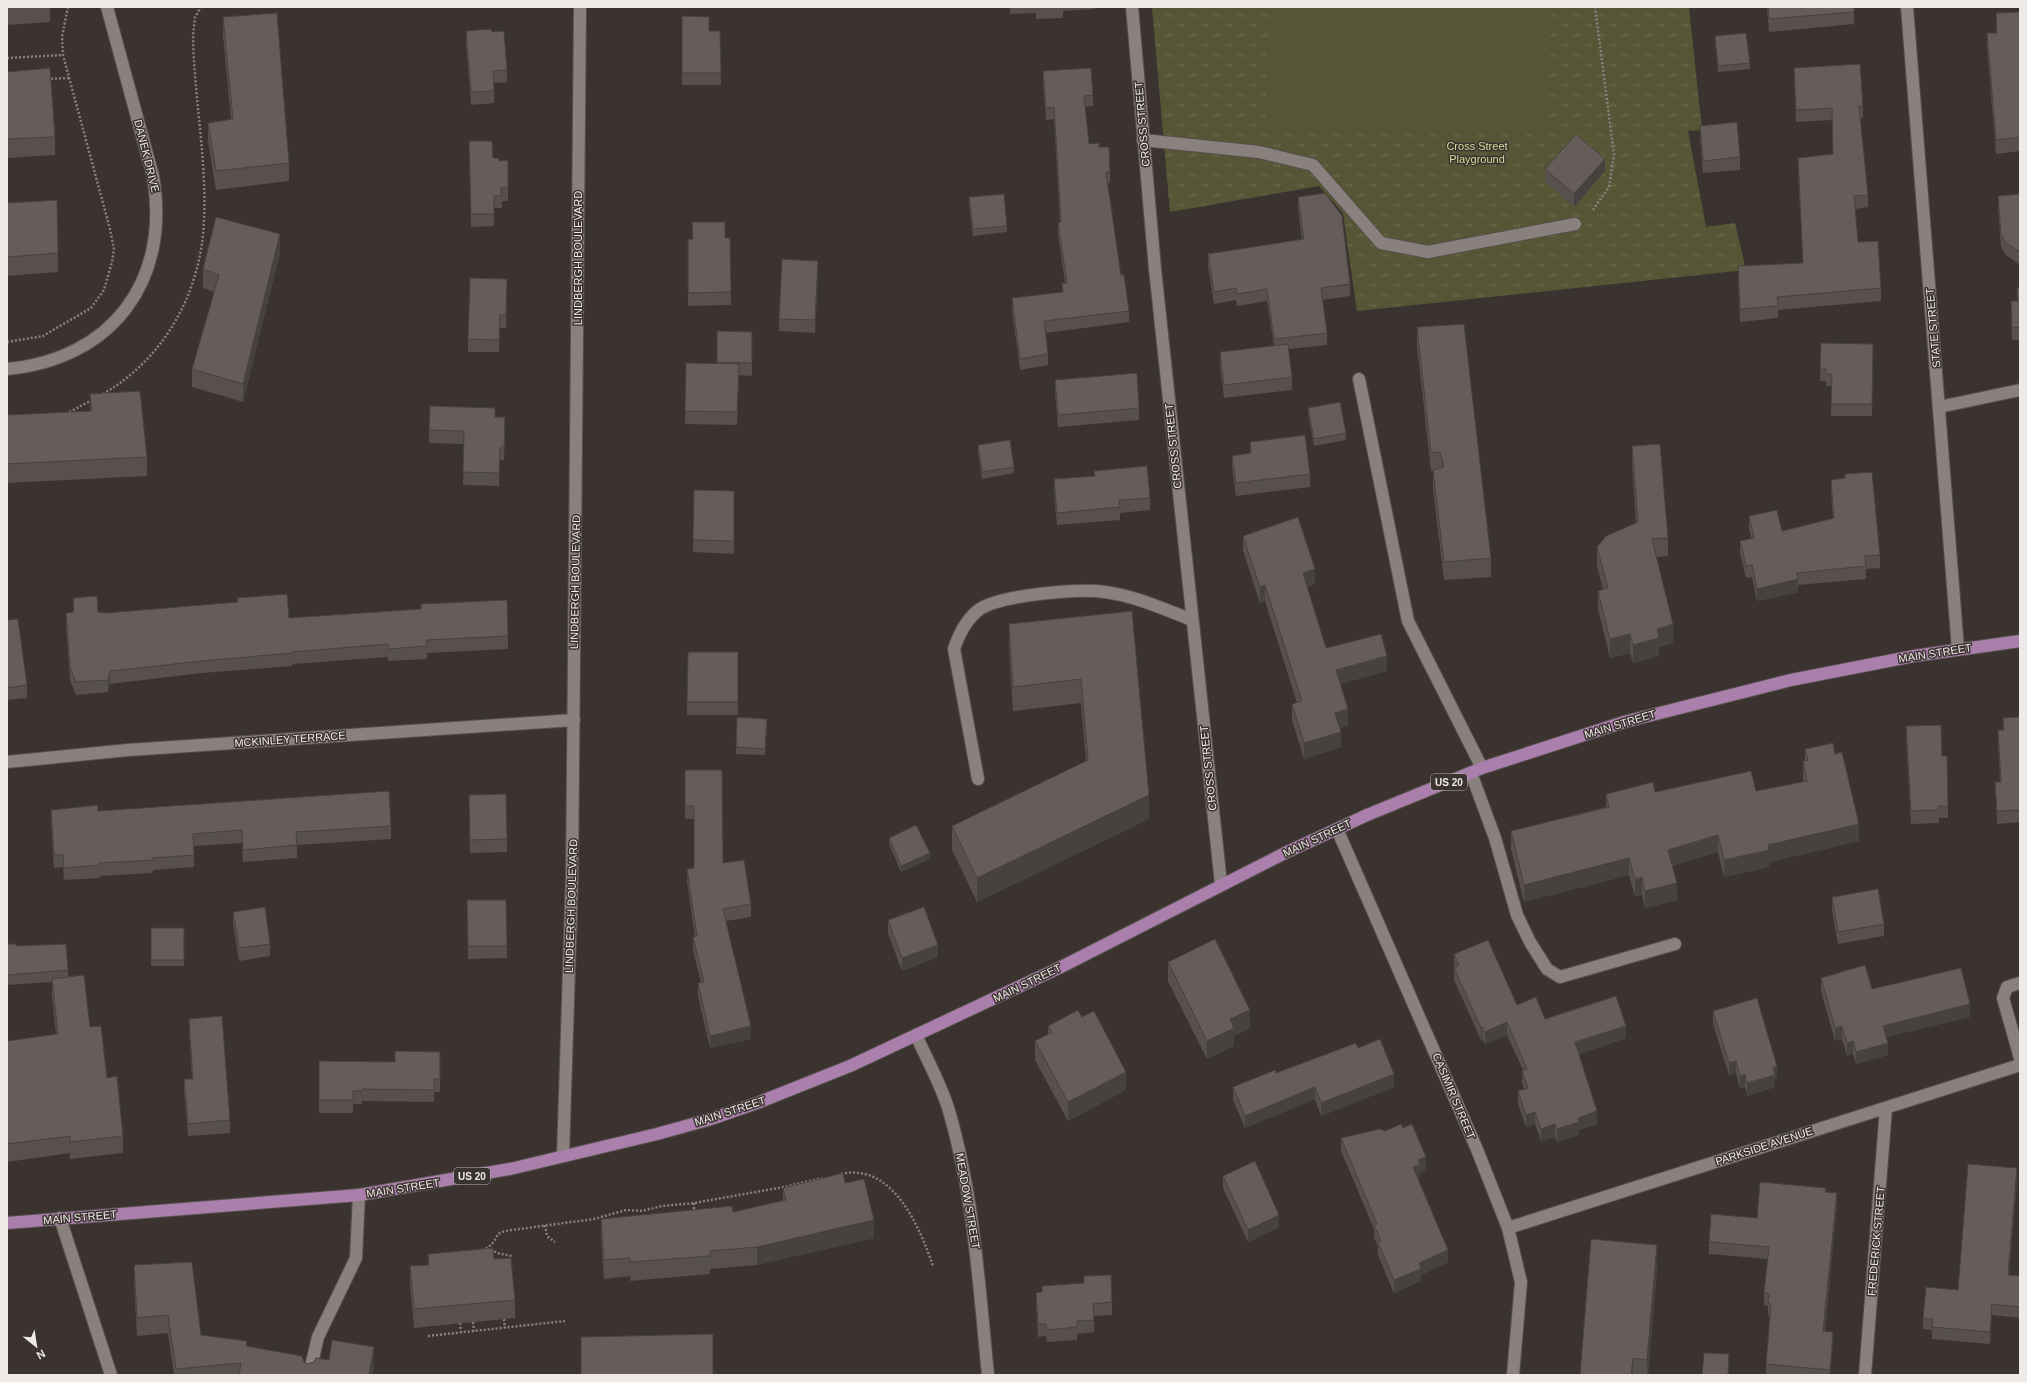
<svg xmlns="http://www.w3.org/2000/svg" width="2027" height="1382" font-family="Helvetica,sans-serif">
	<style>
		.grass { fill: url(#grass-tufts) }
		.garden { fill: #545635 }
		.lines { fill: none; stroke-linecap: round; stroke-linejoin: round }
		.lane-casing { stroke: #57514e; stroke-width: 14 }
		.street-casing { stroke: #57514e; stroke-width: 14 }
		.secondary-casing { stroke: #57514e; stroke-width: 14 }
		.primary-casing { stroke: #57514e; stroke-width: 14 }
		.path { stroke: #88817e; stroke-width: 2.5; stroke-dasharray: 2 2; stroke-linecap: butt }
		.lane { stroke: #8a807d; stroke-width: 12 }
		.street { stroke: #8a807d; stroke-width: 12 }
		.secondary { stroke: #8a807d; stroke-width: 12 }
		.primary { stroke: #aa7fab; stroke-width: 12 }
		.wall { fill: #58504d }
		.shaded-wall { fill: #47413f }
		.building { fill: #665d5a; stroke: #47413f }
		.labels { text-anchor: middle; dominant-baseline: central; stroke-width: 3; stroke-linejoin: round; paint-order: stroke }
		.shield { fill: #3b3330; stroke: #b9b2b0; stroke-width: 1 }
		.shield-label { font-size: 10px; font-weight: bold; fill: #efe9e7 }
		.street-label { font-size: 11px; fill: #efe9e7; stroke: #3b3330 }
		.park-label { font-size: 11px; fill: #d6d998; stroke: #3b3330 }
	</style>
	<defs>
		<pattern id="grass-tufts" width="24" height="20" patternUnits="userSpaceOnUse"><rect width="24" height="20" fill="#545635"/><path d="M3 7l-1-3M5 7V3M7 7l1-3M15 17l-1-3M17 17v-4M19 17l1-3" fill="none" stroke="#6d6e52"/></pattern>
	</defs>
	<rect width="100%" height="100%" fill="#3b3330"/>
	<path class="grass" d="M1152 7H1689L1702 130 1688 131 1706 227 1735 223 1746 270 1357 311 1343 213 1319 186 1170 212Z"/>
	<path class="garden" d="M1269 7H1551L1548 134 1265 132Z"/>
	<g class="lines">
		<g class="lane-casing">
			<path id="lane" d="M1143 140 1259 152 1313 165 1381 243 1428 252 1575 224
				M1359 379 1408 621 1482 768
				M1939 407 2020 390
				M1471 773 1495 838 1517 915 1530 942 1547 969 1560 977 1675 944
				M978 779 954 649C959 634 966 619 980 609 1001 595 1080 588 1105 592 1135 596 1164 609 1192 620
				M2020 983 2007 987 2003 998 2020 1058
				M60 1218 111 1375
				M309 1375 318 1337 356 1258 359 1195"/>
		</g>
		<g class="street-casing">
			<path id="street" d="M1132 7 1155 269 1221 884
				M1907 7 1958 649
				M7 369C113 359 171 280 153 176L107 7
				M7 762 128 750 574 720
				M1337 829 1476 1147 1508 1228 1521 1282 1513 1375
				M563 1156 572 876 580 7
				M1508 1228 2020 1065
				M1865 1375 1886 1108"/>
		</g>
		<g class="secondary-casing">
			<path id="secondary" d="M916 1035C927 1060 941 1084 949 1111 974 1197 979 1286 988 1375"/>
		</g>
		<g class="primary-casing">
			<path id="primary" d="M7 1223 359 1195 510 1169 657 1134 711 1119 757 1103 850 1066 1063 966 1285 853 1367 815 1482 768 1624 722 1791 680 1914 656 2020 641"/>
		</g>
		<path class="path" d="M7 58 63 55
			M47 79 69 78
			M1593 210 1609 187 1614 155 1595 7
			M7 342 43 336 91 308 104 290 112 262 114 249 110 229 63 55 62 37 68 7
			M103 394C165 358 201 292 204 221 207 161 194 96 193 36L195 17 201 7
			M66 414 92 400
			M841 1174C893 1162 920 1228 933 1266
			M694 1203V1213
			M545 1225 547 1236 555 1242
			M491 1249 497 1253 512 1256
			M482 1250C491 1247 494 1242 498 1234L505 1231 594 1219 626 1210 642 1211 662 1206 694 1203 784 1187 822 1178
			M504 1319 505 1328
			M473 1322 474 1331
			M460 1323 461 1333
			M428 1336 565 1321"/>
		<use href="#lane" class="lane"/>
		<use href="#street" class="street"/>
		<use href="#secondary" class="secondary"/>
		<use href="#primary" class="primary"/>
	</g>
	<path class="wall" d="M7 7H50V22L7 25Z
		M1010 7H1095V9L1063 11V18L1036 19V13L1010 14Z
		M1767 7H1854V24L1769 32Z
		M2020 12V151L1996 154 1987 47V33H1996V13Z
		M682 16 709 31H720L721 85H682Z
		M223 17 289 163V181L216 190 208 141V123L231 119 223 35Z
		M466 31 492 32 507 70V82L494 83V103L471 105 466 44Z
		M1715 36 1750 63V69L1718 72 1715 43Z
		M1794 68 1863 106V118H1860L1868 195V207L1855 209 1858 242 1881 288V301L1778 310V318L1740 322 1738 278V266L1803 263 1798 170V158L1833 154 1832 120 1796 122Z
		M1043 71 1093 95V106L1085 107 1089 144 1099 147 1110 172V183H1107L1121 275 1129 311V322L1046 333 1048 354V365L1020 370 1012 310V298L1062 292V283H1065L1058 234V223L1060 222 1054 119 1046 120 1043 83Z
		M7 72 55 137V155L7 158Z
		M1700 126 1740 157V170L1703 173 1700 138Z
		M469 154 493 158 499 161 508 160V201H502V208H494V226L471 227Z
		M1545 169 1605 171 1574 207 1545 181Z
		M2020 194V265L2006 255 2001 247 1998 209V196Z
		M969 197 1007 226V232L973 236 969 204Z
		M1298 197 1350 284V296L1323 300 1327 333V345L1288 349 1292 377V390L1224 398 1220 365V352L1274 346 1267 301 1237 306 1236 300 1214 304 1208 266V254L1302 239 1298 209Z
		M7 203 58 253V272L7 276Z
		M730 238 731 305 688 306V239Z
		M280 253 243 402 192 387V369L214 292 203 288V269Z
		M818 273 815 333 779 331V319Z
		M2020 287V340H2012L2011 314V301H2017V288Z
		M507 291 506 328H500L499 352H468V339Z
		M1417 327 1491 558V577L1444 580 1433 489V471H1431L1417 345Z
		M717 331 752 332V376L739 375 737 425 685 424 686 363 717 364Z
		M1821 343 1873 344 1872 416H1831L1832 386H1826V381H1820Z
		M1055 380 1139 408V420L1058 427 1055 393Z
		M90 394 147 457V476L7 483V415L90 411Z
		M1308 408 1346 433V440L1314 446 1308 414Z
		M495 417 505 430 504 460H500L499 486 463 485 464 444 429 443V430Z
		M1250 442 1310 474V487L1236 496 1232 468V456L1250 453Z
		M978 445 1014 467V473L982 479 978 452Z
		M1632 446 1668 538V556L1657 557 1673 643 1659 647V656L1633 663 1630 653 1610 658 1598 609V591L1603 589 1597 566V547L1636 523 1632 464Z
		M1094 471 1150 498V510L1120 513V520L1057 525 1054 492V479L1094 476Z
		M1845 474 1880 555V568L1866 569V579L1798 585V592L1757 601 1752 577 1746 578 1740 553V541L1751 538 1749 528V516L1782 531 1833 519 1831 493V480L1845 478Z
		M694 490 734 491V554L693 552Z
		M1243 536 1315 584 1307 587 1326 648 1387 671 1340 684 1348 725 1340 728 1341 747 1304 759 1292 720V704L1297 703 1265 601 1260 603 1243 551Z
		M73 598 98 612 106 613 289 618 421 609V604L508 636V649L427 653V659L388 661V657L292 664V666L202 673 110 684 108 692 76 695 70 680 66 626V613L73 612Z
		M1132 611 1149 819 977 902 952 850V826L1086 761 1081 703 1013 711 1009 648V624Z
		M7 620 27 685V698L7 700Z
		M688 652H738V715H687Z
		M2020 717V822L1997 824 1995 782H2000L1998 743V730H2003V718Z
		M767 725 765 755 736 754V747Z
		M1906 726 1948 806V818H1939V823L1911 824 1906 738Z
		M1805 749 1835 754 1859 841 1769 862V867L1724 877 1718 852 1672 866 1677 900 1645 908 1642 895 1635 896 1629 875 1524 902 1511 849V831L1606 807V794L1655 792 1756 791 1803 782V761H1805Z
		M685 770 723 863 751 904V917L726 921 751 1039 710 1048 698 996V983H701L693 950V937H695L687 881V869L694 868V819H685Z
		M469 795 507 839V852L470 853Z
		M51 810 98 811 391 826V839L297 845V858L243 862 242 843 194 846V867L153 870V873L100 876V878L64 880 63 867 54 868 51 823Z
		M889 838 930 859 901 872 889 844Z
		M1832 897 1884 924V936L1838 944 1832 910Z
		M467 900H506L507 958 468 959Z
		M233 912 270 944V956L239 961 233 924Z
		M888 920 938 957 902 971 888 933Z
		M151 928H184V966H151Z
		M7 944 16 946 68 970V977L90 1027 107 1078 123 1136V1153L70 1159V1153L7 1162V1041L56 1034 52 996V982L7 985Z
		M1454 954 1517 1005 1545 1019 1626 1038 1579 1054 1597 1124 1579 1130V1135L1557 1142 1555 1137 1541 1141 1535 1124 1526 1127 1518 1104V1091L1524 1089 1522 1083 1523 1070 1507 1035 1485 1044 1482 1039 1481 1040 1454 980Z
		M1168 962 1250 1028 1234 1036V1046L1207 1059 1168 981Z
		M1821 978 1872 989 1970 1017 1886 1037 1888 1055 1856 1064 1853 1054 1847 1056 1842 1039 1835 1041 1821 991Z
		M1713 1011 1777 1079H1775V1087L1747 1096 1745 1087 1740 1088 1736 1073 1729 1075 1713 1024Z
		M1082 1017 1126 1090 1068 1121 1035 1060V1041L1048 1035V1026Z
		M189 1019 230 1120V1133L188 1136 184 1091V1079H192L189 1031Z
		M1358 1048 1394 1087 1321 1116 1315 1099 1245 1128 1233 1100V1087L1276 1073Z
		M440 1052V1092H434V1102L362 1101V1104H353V1113H319V1061L395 1062Z
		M1403 1128 1426 1169 1420 1172V1177L1418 1178 1448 1262 1421 1275V1281L1394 1293 1378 1255V1246L1374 1238V1229L1341 1151V1138Z
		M1223 1176 1279 1227 1248 1242 1223 1188Z
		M2017 1180 2009 1275 2020 1276V1318L1992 1315 1990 1344 1932 1339V1330L1923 1329V1318L1958 1290Z
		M845 1183 874 1238 757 1265 710 1269V1274L630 1281V1276L604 1279 601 1237V1219L733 1212 783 1201V1188Z
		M1826 1192 1837 1205 1825 1331 1833 1344 1830 1375H1766V1364L1770 1316 1768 1315V1306L1764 1305V1293L1768 1259 1709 1254V1242L1757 1218Z
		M1591 1239 1657 1269 1648 1375H1580Z
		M428 1254 494 1259 515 1300V1318L414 1328 410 1285V1266L428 1265Z
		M134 1265 201 1335 247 1346 304 1362 308 1364 329 1360 374 1366 372 1375H174L168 1333 137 1336 134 1284Z
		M1084 1276 1112 1302V1315L1094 1316V1332L1077 1334V1340L1047 1342 1046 1336 1038 1337 1036 1305V1293L1042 1292V1286L1084 1283Z"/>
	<path class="shaded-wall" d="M1605 159V171L1574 207V194Z
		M280 234V253L243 402V384Z
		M818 261V273L815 333V320Z
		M507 279V291L506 328V315Z
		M500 315V328L499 352V340Z
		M1315 569V584L1303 589V573Z
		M1798 579V592L1757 601V589Z
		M1265 585V601L1260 603V587Z
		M1673 624V643L1659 647V656L1633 663V645L1657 629Z
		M1630 634V653L1610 658V639Z
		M1387 656V671L1336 685V670Z
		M110 671V684L108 692V680Z
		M1348 709V725L1335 729V713Z
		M1341 732V747L1304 759V743Z
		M1149 795V819L977 902V878Z
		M1859 824V841L1769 862V867L1724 877V860L1768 845Z
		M1718 835V852L1668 867V850Z
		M930 853V859L901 872V866Z
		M1629 858V875L1524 902V885Z
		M1642 877V895L1635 896V879Z
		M1677 883V900L1645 908V891Z
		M938 945V957L902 971V958Z
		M1970 1004V1017L1883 1038V1026Z
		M1250 1010V1028L1234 1036V1046L1207 1059V1041L1230 1019Z
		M1507 1022V1035L1485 1044V1032Z
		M751 1026V1039L710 1048V1036Z
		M1626 1026V1038L1575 1055V1042Z
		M1842 1026V1039L1835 1041V1028Z
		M1482 1027V1039L1481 1040V1028Z
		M1853 1041V1054L1847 1056V1043Z
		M1888 1043V1055L1856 1064V1052Z
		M1736 1061V1073L1729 1075V1063Z
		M1777 1066V1079H1775V1087L1747 1096V1083L1773 1067Z
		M1126 1072V1090L1068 1121V1102Z
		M1394 1074V1087L1321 1116V1103Z
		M1745 1074V1087L1740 1088V1076Z
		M1315 1087V1099L1245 1128V1116Z
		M1597 1111V1124L1579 1130V1135L1557 1142V1129L1578 1118Z
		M1535 1112V1124L1526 1127V1115Z
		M1555 1124V1137L1541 1141V1129Z
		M1426 1157V1169L1420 1172V1177L1413 1180V1167L1418 1160Z
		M2017 1168V1180L2008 1286V1275Z
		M1837 1193V1205L1823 1343V1331Z
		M1279 1215V1227L1248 1242V1230Z
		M874 1220V1238L757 1265V1247Z
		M1657 1245V1269L1648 1375H1647V1360Z
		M1448 1250V1262L1421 1275V1281L1394 1293V1280L1419 1263Z
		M1992 1304V1315L1990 1344V1332Z
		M1833 1332V1344L1830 1375Z
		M374 1347V1366L372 1375H369Z
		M1633 1358V1375H1631Z"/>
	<path class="building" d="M1768 7H1854V12L1769 19Z
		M2020 12V137L1996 140 1987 33H1997L1996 13Z
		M277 13 289 163 216 171 208 123 233 119 223 17Z
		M682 16 709 17V31H720L721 73H682Z
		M491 29 492 32 504 31 507 70 493 71 494 91 471 92 466 31Z
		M1746 33 1750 63 1718 66 1715 36Z
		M1860 64 1863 106H1859L1868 195 1854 196 1858 242 1878 241 1881 288 1777 297 1778 306 1740 309 1738 266 1803 263 1798 158 1833 154 1832 108 1796 110 1794 68Z
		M50 68 55 137 7 139V72Z
		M1091 68 1093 95 1084 96 1089 144 1099 143V147H1109L1110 172H1106L1121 275H1124L1129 311 1044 321 1048 354 1020 359 1012 298 1063 292 1062 283H1067L1058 223 1061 222 1054 107 1046 108 1043 71Z
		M1737 122 1740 157 1703 161 1700 126Z
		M1576 134 1605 159 1574 194 1545 169Z
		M469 141H492L493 158H499V161L508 160V188H501L502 196H494V214H471Z
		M1325 193 1342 216 1350 284 1321 288 1327 333 1274 339 1267 289 1237 294 1236 288 1214 292 1208 254 1304 239 1298 197Z
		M1004 194 1007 226 973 229 969 197Z
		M2020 194V252L2006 243 2001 234 1998 196Z
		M57 200 58 253 7 257V203Z
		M216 217 280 234 243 384 192 369 219 275 203 269Z
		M692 222H725V238H730L731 292 688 293V239H693Z
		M782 259 818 261 815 320 779 319Z
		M470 278 507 279 506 315H500L499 340 468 339Z
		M2020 287V327L2012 328 2011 301H2018L2017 288Z
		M1464 324 1491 558 1444 562 1433 470 1444 467 1440 452 1431 453 1417 327Z
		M717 331 752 332V363L717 362Z
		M1821 343 1873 344 1872 404H1831L1832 374H1826V369H1820Z
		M1288 344 1292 377 1224 385 1220 352Z
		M686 363 739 364 737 412 685 411Z
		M1137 373 1139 408 1058 415 1055 380Z
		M140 391 147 457 7 464V415L92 411 90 394Z
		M1340 402 1346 433 1314 439 1308 408Z
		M430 406 495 408V417H505L504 448H500L499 473 463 472 464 431 429 430Z
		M1305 435 1310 474 1236 483 1232 456 1251 453 1250 442Z
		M1010 440 1014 467 982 472 978 445Z
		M1660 444 1668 538 1652 539 1673 624 1657 629 1659 638 1633 645 1630 634 1610 639 1598 591 1608 588 1597 547 1606 536 1638 522 1632 446Z
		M1147 466 1150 498 1119 500 1120 507 1057 513 1054 479 1095 476 1094 471Z
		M1872 472 1880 555 1865 556 1866 566 1797 573 1798 579 1757 589 1752 565 1746 566 1740 541 1754 538 1749 516 1777 510 1782 531 1834 518 1831 480 1845 478V474Z
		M694 490 734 491V541L693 540Z
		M1298 517 1315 569 1303 573 1326 648 1381 634 1387 656 1336 670 1348 709 1335 713 1341 732 1304 743 1292 704 1302 701 1265 585 1260 587 1243 536Z
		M287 594 289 618 421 609V604L507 600 508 636 426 640 427 646 388 649V644L292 652V653L202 661 110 671 108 680 76 682 70 668 66 613 74 612 73 598 97 596 98 612 106 613 238 602 237 598Z
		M1132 611 1149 795 977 878 952 826 1088 760 1081 679 1013 687 1009 624Z
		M18 619 27 685 7 688V620Z
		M688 652H738V702H687Z
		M737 717 767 719 765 749 736 747Z
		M2020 717V810L1997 811 1995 782H2001L1998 730H2004L2003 718Z
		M1941 725 1942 756H1947L1948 806H1939V810L1911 811 1906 726Z
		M1833 743 1835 754 1842 752 1859 824 1768 845 1769 850 1724 860 1718 835 1668 850 1677 883 1645 891 1642 877 1635 879 1629 858 1524 885 1511 831 1609 807 1606 794 1653 782 1655 792 1751 771 1756 791 1807 781 1803 761 1808 760 1805 749Z
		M685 770H722L723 863 744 860 751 904 723 909 751 1026 710 1036 698 983 704 982 693 937 697 936 687 869 694 868V806H685Z
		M389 791 391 826 296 832 297 845 243 850 242 830 193 834 194 855 152 858 153 860 99 863 100 865 64 868 63 855H54L51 810 98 805V811Z
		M506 794 507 839 470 840 469 795Z
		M916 825 930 853 901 866 889 838Z
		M1878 889 1884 924 1838 932 1832 897Z
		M467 900H506L507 946H468Z
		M265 907 270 944 239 948 233 912Z
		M924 907 938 945 902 958 888 920Z
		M151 928H184V960H151Z
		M1215 939 1250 1010 1230 1019 1234 1028 1207 1041 1168 962Z
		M1488 940 1517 1005 1536 997 1545 1019 1616 996 1626 1026 1575 1042 1597 1111 1578 1118 1579 1122 1557 1129 1555 1124 1541 1129 1535 1112 1526 1115 1518 1091 1528 1088 1522 1071 1527 1069 1507 1022 1485 1032 1482 1027 1481 1028 1454 968 1459 965 1454 954Z
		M7 944H16V946L66 944 68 970 7 975Z
		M1865 965 1872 989 1961 968 1970 1004 1883 1026 1888 1043 1856 1052 1853 1041 1847 1043 1842 1026 1835 1028 1821 978Z
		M84 975 90 1027 101 1026 107 1078 117 1076 123 1136 70 1142V1136L7 1144V1041L58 1034 52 979Z
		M1757 998 1777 1066 1773 1067 1775 1075 1747 1083 1745 1074 1740 1076 1736 1061 1729 1063 1713 1011Z
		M1078 1010 1082 1017 1094 1011 1126 1072 1068 1102 1035 1041 1052 1032 1048 1026Z
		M222 1016 230 1120 188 1124 184 1079H193L189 1019Z
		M1380 1039 1394 1074 1321 1103 1315 1087 1245 1116 1233 1087 1275 1070 1276 1073 1356 1043 1358 1048Z
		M395 1051 440 1052V1079H434V1090L362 1089V1091H353V1100H319V1061L395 1062Z
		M1401 1124 1403 1128 1412 1124 1426 1157 1418 1160 1420 1165 1413 1167 1448 1250 1419 1263 1421 1269 1394 1280 1378 1242 1381 1241 1374 1225 1377 1224 1341 1138 1380 1129 1385 1131Z
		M1255 1161 1279 1215 1248 1230 1223 1176Z
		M1968 1164 2017 1168 2008 1275 2020 1276V1307L1992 1304 1990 1332 1932 1327 1933 1319 1923 1318 1926 1287 1958 1290Z
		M843 1173 845 1183 864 1179 874 1220 757 1247 710 1251V1256L630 1262V1258L604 1260 601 1219 732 1206 733 1212 786 1200 783 1188Z
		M1760 1182 1826 1188 1825 1192 1837 1193 1823 1331 1833 1332 1830 1370 1766 1364 1771 1304 1768 1303 1769 1294 1764 1293 1769 1247 1709 1242 1711 1214 1757 1218Z
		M1591 1239 1657 1245 1647 1360 1633 1358 1631 1375H1580Z
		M493 1248 494 1259 511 1258 515 1300 414 1309 410 1266 429 1265 428 1254Z
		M192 1262 201 1335 247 1341 246 1346 302 1356 304 1362 308 1364 314 1362 316 1358 329 1360 332 1340 374 1347 369 1375H239L241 1363 176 1369 168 1315 137 1318 134 1265Z
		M1111 1275 1112 1302 1093 1304 1094 1320 1077 1321V1327L1047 1330 1046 1324H1038L1036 1293 1042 1292V1286L1084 1283V1276Z
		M713 1334V1375H581V1337Z
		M1704 1353 1729 1354 1728 1375H1702Z"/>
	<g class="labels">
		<g class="shield">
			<rect x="1431" y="774" width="36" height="16" rx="3"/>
			<rect x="454" y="1168" width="36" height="16" rx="3"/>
		</g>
		<g class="shield-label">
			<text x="1449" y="782">US 20</text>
			<text x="472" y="1176">US 20</text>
		</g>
		<g class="street-label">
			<text transform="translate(1142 124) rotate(-95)">CROSS STREET</text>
			<text transform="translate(147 156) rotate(76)">DANEK DRIVE</text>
			<text transform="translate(578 258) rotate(-90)">LINDBERGH BOULEVARD</text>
			<text transform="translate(1933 328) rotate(-95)">STATE STREET</text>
			<text transform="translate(1173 446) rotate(-96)">CROSS STREET</text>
			<text transform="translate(575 582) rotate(-89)">LINDBERGH BOULEVARD</text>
			<text transform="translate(1935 653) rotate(-9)">MAIN STREET</text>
			<text transform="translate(1620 724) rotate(-17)">MAIN STREET</text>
			<text transform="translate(290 739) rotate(-4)">MCKINLEY TERRACE</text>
			<text transform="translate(1208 768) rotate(-96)">CROSS STREET</text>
			<text transform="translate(1317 838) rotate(-25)">MAIN STREET</text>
			<text transform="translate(571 906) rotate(-88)">LINDBERGH BOULEVARD</text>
			<text transform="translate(1027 983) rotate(-26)">MAIN STREET</text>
			<text transform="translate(1454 1096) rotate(67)">CASIMIR STREET</text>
			<text transform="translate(730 1111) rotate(-18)">MAIN STREET</text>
			<text transform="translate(1764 1146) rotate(-18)">PARKSIDE AVENUE</text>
			<text transform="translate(403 1188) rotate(-9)">MAIN STREET</text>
			<text transform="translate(968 1201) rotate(80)">MEADOW STREET</text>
			<text transform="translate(80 1217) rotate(-5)">MAIN STREET</text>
			<text transform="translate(1876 1241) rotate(-85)">FREDERICK STREET</text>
		</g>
		<g class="park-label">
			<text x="1477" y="146">Cross Street<tspan x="1477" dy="13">Playground</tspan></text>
		</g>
	</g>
	<rect width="2027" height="1382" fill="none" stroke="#efe9e7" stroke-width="16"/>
	<g transform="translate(36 1346) rotate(150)" stroke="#3b3330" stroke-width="3" paint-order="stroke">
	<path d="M0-3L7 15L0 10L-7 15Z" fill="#efe9e7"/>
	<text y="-6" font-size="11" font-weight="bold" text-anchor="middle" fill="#efe9e7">N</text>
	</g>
</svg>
